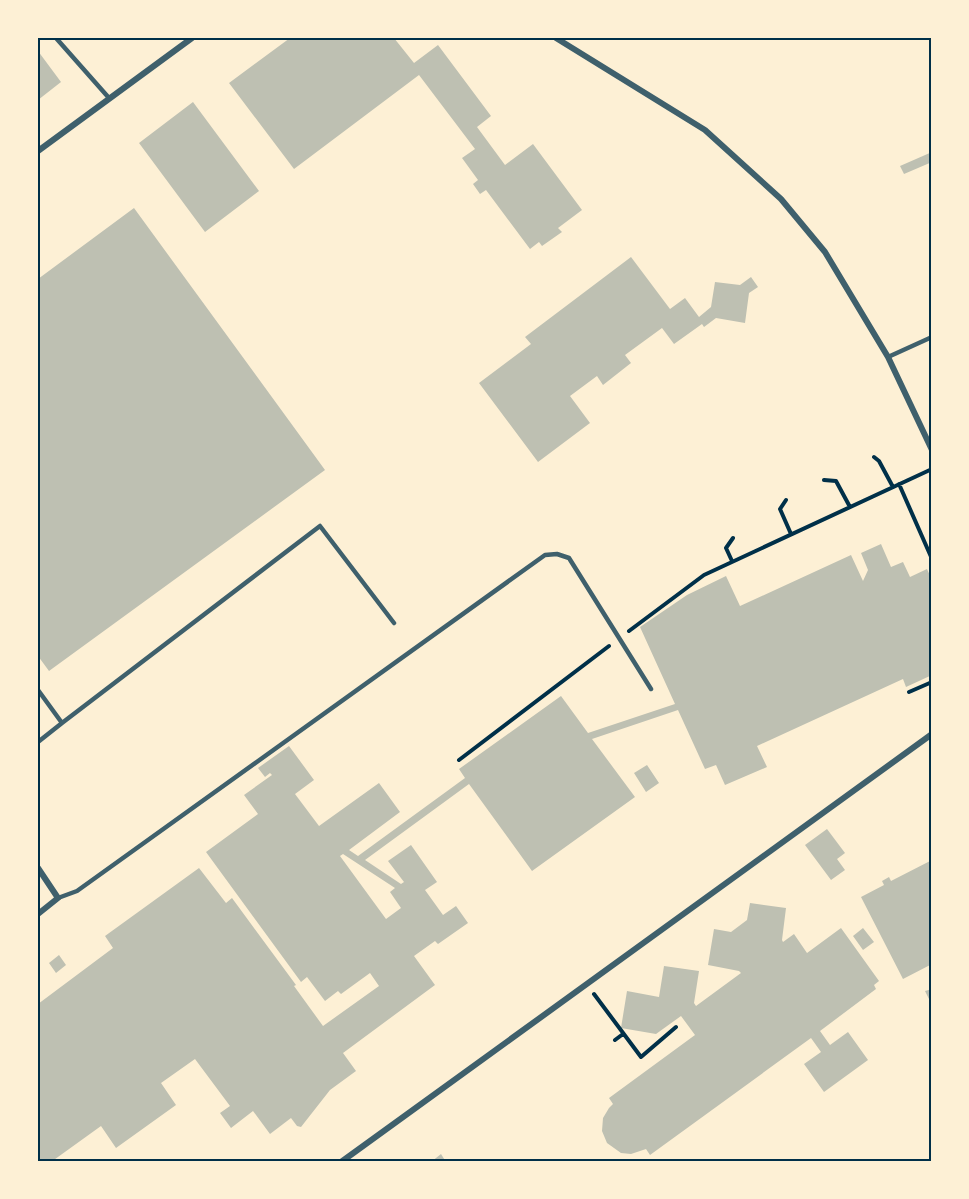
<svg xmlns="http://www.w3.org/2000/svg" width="969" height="1199" font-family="Georgia,serif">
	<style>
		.building { fill: #bec0b2; fill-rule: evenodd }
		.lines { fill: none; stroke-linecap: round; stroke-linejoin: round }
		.path { stroke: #003049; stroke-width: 4 }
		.service { stroke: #3f606c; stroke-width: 4.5 }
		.minor { stroke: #3f606c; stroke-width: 6 }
		.neatline { fill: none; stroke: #003049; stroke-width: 2 }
	</style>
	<rect width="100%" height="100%" fill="#fdf0d5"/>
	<path class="building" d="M290 38H394L414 63 438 45 491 116 477 127 505 165 533 144 582 210 558 228 562 232 542 246 539 242 530 249 486 190 480 194 473 184 478 180 462 158 475 149 419 75 294 169 229 83Z
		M38 51 61 82 38 100Z
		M193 102 259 191 205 232 139 143Z
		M932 152V162L904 174 900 166Z
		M134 208 325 470 49 671 38 656V279Z
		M631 257 670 309 685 298 699 317 711 307 715 282 740 285 751 277 758 287 749 293 745 323 716 318 704 327 702 324 674 344 662 328 625 355 631 363 603 385 597 376 570 396 590 423 538 462 479 383 531 344 525 337Z
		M881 544 891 567 903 562 910 577 927 569 932 580V675L906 687 903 679 757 746 767 767 725 785 716 765 705 769 678 710 592 739 635 797 532 871 469 784 365 860 401 884 404 882 388 861 411 845 437 882 425 890 443 915 456 906 468 923 438 944 435 941 414 956 435 985 343 1053 356 1071 330 1090 301 1127 297 1126 291 1118 270 1134 253 1111 231 1128 220 1113 230 1106 195 1059 161 1083 176 1105 116 1148 101 1126 51 1162H38V1004L113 948 105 936 199 868 226 903 232 898 296 985 294 986 323 1026 379 986 370 973 341 994 338 991 325 1001 307 977 301 982 206 852 258 814 244 795 272 775 270 773 265 777 258 768 289 746 314 780 295 794 319 826 379 783 400 812 349 850 358 856 465 778 459 769 561 696 588 733 675 704 640 627 687 595 726 576 740 606 851 555 863 581 868 570 861 553ZM343 854 395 888 390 892 401 908 386 919 340 856Z
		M647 765 659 783 646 792 634 773Z
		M827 829 845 853 837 859 845 870 831 880 805 845Z
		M932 860V964L903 979 861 897 884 885 882 881 889 877 891 881Z
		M750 903 786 908 782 940 783 942 794 934 807 953 841 928 879 981 874 985 876 989 820 1031 830 1045 848 1032 868 1060 824 1092 804 1064 821 1052 811 1038 650 1155 646 1149 631 1154 621 1153 607 1143 602 1131 603 1118 609 1108 613 1104 609 1098 695 1035 681 1016 656 1034 621 1028 627 991 659 997 664 966 699 971 694 1003 696 1006 741 973 739 971 708 965 714 929 731 932 747 920Z
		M863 928 874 942 863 950 853 936Z
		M59 955 66 965 56 973 49 963Z
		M932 989V1005L925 991Z
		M441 1154 446 1162H431Z"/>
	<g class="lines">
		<path class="path" d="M874 457 879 461 893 487
			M824 480 836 481 850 507
			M899 484 932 559
			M786 500 780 509 791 534
			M732 561 726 548 733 538
			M629 631 704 575 932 469
			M909 692 932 682
			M459 760 609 646
			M594 994 641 1057 676 1027
			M615 1040 623 1034"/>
		<path class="service" d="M56 38 109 98
			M888 357 932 337
			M38 690 62 723 38 742
			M62 723 320 526 394 623
			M58 898 77 891 545 555 557 554 569 558 651 689"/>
		<path class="minor" d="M556 38 705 130 781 199 825 252 888 357 932 450
			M38 151 192 38
			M38 868 58 898 38 914
			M341 1162 932 734"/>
	</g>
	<rect width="969" height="1199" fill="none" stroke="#fdf0d5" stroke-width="78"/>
	<rect x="39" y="39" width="891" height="1121" class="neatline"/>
</svg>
